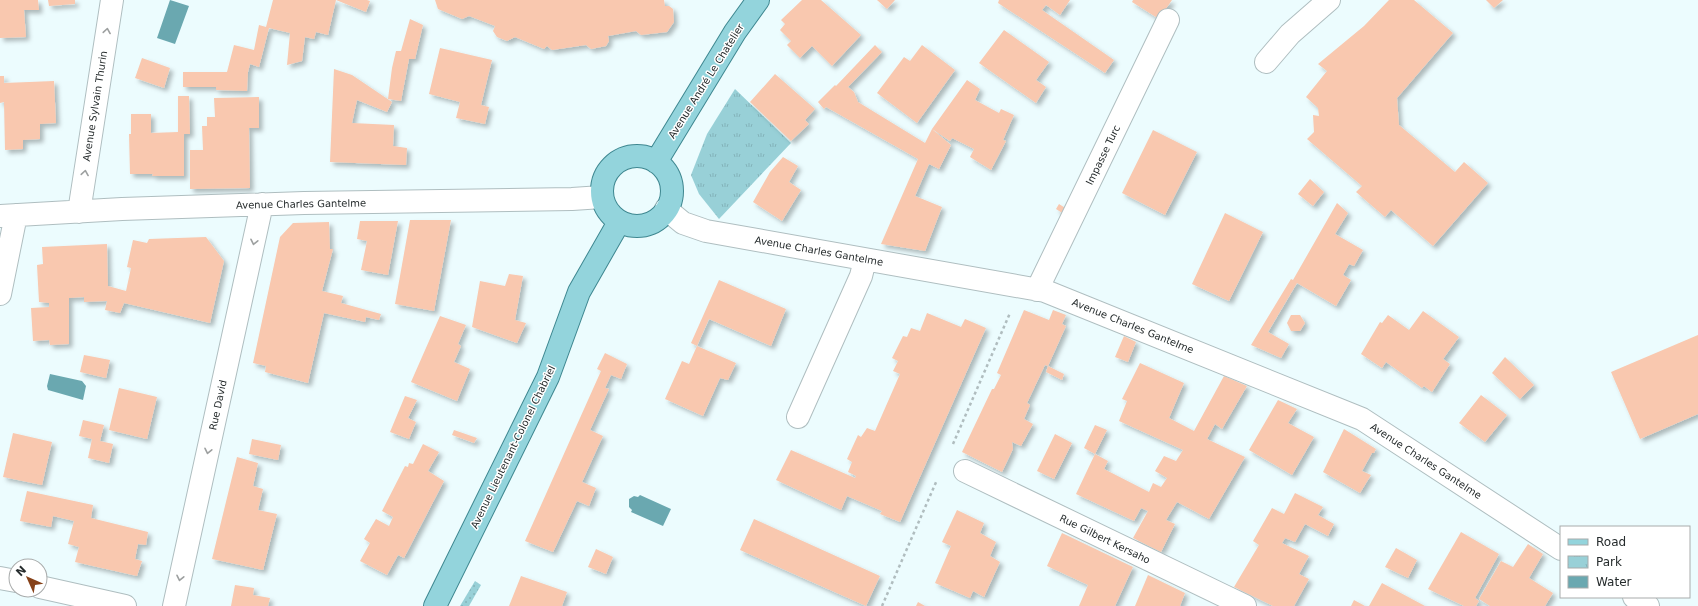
<svg xmlns="http://www.w3.org/2000/svg" width="1698" height="606" font-family="'DejaVu Sans',sans-serif">
	<style>
		.grass { fill: url(#grass-dots) }
		.park { fill: url(#park-tufts) }
		.water { fill: #6aa8b0 }
		.building { fill: #f9c8af; filter: url(#shadow) }
		.lines { fill: none; stroke-linecap: round; stroke-linejoin: round }
		.minor-casing { stroke: #afbec0; stroke-width: 24 }
		.major-casing { stroke: #3e8790; stroke-width: 24 }
		.path { stroke: #b0bdbf; stroke-width: 2.5; stroke-dasharray: 3 3; stroke-linecap: butt }
		.minor { stroke: #fff; stroke-width: 22 }
		.major { stroke: #93d4dc; stroke-width: 22 }
		.oneway { stroke: #9da0a0 }
		.labels { text-anchor: middle; dominant-baseline: central; stroke-width: 3; stroke-linejoin: round; paint-order: stroke }
		.street-label { font-size: 10px; fill: #262c2d; stroke: #fff }
	</style>
	<defs>
		<pattern id="grass-dots" width="8" height="8" patternUnits="userSpaceOnUse"><rect width="8" height="8" fill="#98d0d7"/><path d="M2 2h.1M6 6h.1" fill="none" stroke="#83b3b9" stroke-width="1.8" stroke-linecap="round"/></pattern>
		<pattern id="park-tufts" width="24" height="20" patternUnits="userSpaceOnUse"><rect width="24" height="20" fill="#98d0d7"/><path d="M3 7l-1-3M5 7V3M7 7l1-3M15 17l-1-3M17 17v-4M19 17l1-3" fill="none" stroke="#83b3b9"/></pattern>
		<filter id="shadow"><feDropShadow dx="3.5" dy="3.5" stdDeviation="2" flood-color="#0004"/></filter>
	</defs>
	<rect width="100%" height="100%" fill="#ecfcfe"/>
	<path class="grass" d="M475 581 481 585 469 606H460Z"/>
	<path class="park" d="M735 89 791 143 719 219 699 194 691 175 707 134Z"/>
	<path class="water" d="M170 0 189 6 175 44 157 38Z
		M50 374 82 381 86 386 83 400 48 390 47 386Z
		M640 495 671 509 663 526 631 512 632 510 629 507V499L634 496 638 497Z"/>
	<path class="building" d="M0 0H38L39 10H24L26 37 0 38Z
		M48 0H75V4L49 6Z
		M273 0H367L370 1 366 12 336 0 328 35 316 32 314 39 305 37 302 61 287 65 290 33 269 28 259 67 250 64 248 72 247 91 216 90V87H183V72H227L234 45 254 50 259 25 266 27Z
		M435 0H664L665 6H669L673 9 674 22 667 32 641 35 636 31 608 36 609 41 606 46 591 49 586 45 552 50 547 46 544 49 515 37 507 41 497 37 493 31 495 26 469 16 462 19 438 9Z
		M802 0H821L861 35 832 66 812 46 800 58 787 45 791 41 780 30 785 24 781 20Z
		M877 0H895L887 9Z
		M999 0H1070L1060 15 1046 5 1042 10 1114 60 1105 73 998 3Z
		M1133 0H1172L1159 19 1132 2Z
		M1389 0H1414L1453 33 1397 98 1399 125 1455 172 1464 162 1488 183 1433 246 1391 210 1385 217 1356 192 1362 186 1307 139 1314 132 1313 115 1319 116 1318 108 1306 97 1327 71 1318 64 1364 26Z
		M1486 0H1503L1494 8Z
		M410 19 423 25 415 59H409L401 101 388 99 392 68 396 51H401Z
		M1004 30 1049 62 1036 80 1046 87 1036 103 979 63Z
		M875 45 882 52 848 87 854 92 858 102 925 143 932 129 951 145 939 169 929 164 915 196 942 207 925 251 881 244 918 159 826 107 824 109 818 102 835 85 836 86Z
		M922 45 955 70 917 123 877 93 904 57 910 61Z
		M440 48 492 60 481 105 489 107 485 124 456 118 460 102 429 94Z
		M142 58 170 68 164 88 135 78Z
		M334 69 352 75 392 102 387 112 357 100 352 123 394 125 393 146 407 148 406 165 330 162Z
		M775 74 815 109 805 120 809 124 791 141 750 102Z
		M0 76H4V83L54 81 56 123 40 124V139L23 140V149L5 150 4 102 0 103Z
		M967 80 980 89 975 100 999 113 1001 109 1014 115 1003 140 1006 141 991 170 970 157 974 149 952 138 950 141 932 129Z
		M178 96H189L190 134H184V176H152L153 174H130L129 134H131V114H151V133L178 132Z
		M259 97V128H249L250 188 190 189V150H203L202 126H207V117H215L214 98Z
		M1153 130 1197 152 1165 215 1122 193Z
		M783 157 798 166 789 182 801 190 782 221 753 202 770 172Z
		M1310 179 1324 192 1313 206 1298 194Z
		M1337 203 1348 213 1335 234 1363 250 1354 266 1349 264 1343 275 1351 280 1336 306 1297 283 1268 332 1289 344 1281 358 1251 345 1291 279 1293 280Z
		M1059 204 1070 211 1067 216 1056 209Z
		M1225 213 1263 232 1229 301 1192 284Z
		M410 220H451L434 311 395 304Z
		M360 221H398L388 275 361 270 367 241 357 239Z
		M329 222 330 249H333L322 291 343 296 341 303 381 314 379 320 366 317 365 322 324 313 308 383 265 372 266 366 253 363 280 237 293 223Z
		M206 237 224 261 210 323 124 303 120 313 105 310 107 301 84 302V297L69 298V344L50 345 49 340 33 341 31 308 49 307V303L39 302 37 265 43 264 42 247 107 244 108 286 126 291 131 268 127 267 133 240 147 243 149 239Z
		M509 274 523 276 515 320 526 323 517 343 472 327 480 281 505 286Z
		M719 280 786 309 771 346 709 319 697 346 736 363 728 380 720 378 703 416 665 399 682 361 689 364 697 346 691 343Z
		M1024 310 1049 320 1053 310 1066 315 1062 324 1066 326 1048 366 1064 374 1062 380 1046 372 1048 366 1045 365 1027 403 1030 405 1024 419 1033 424 1021 446 1012 442 1013 449 1002 472 962 452 992 389H994L1001 375 997 373Z
		M1423 311 1459 337 1443 359 1450 364 1432 392 1424 386 1422 388 1386 362 1382 368 1361 354 1380 322 1382 323 1388 315 1409 330Z
		M927 313 961 327 965 319 986 328 900 522 880 514 882 511 847 496 841 510 776 480 791 450 855 478 856 476 848 472 852 462 847 459 858 435 861 437 867 428 875 431 900 374 893 371 898 361 892 358 903 336 907 337 911 328 920 331Z
		M1291 315H1300L1305 323 1300 331H1291L1287 323Z
		M440 316 466 325 458 344 461 346 454 362 470 369 457 401 411 382Z
		M1698 335V414L1640 439 1611 372Z
		M1124 336 1136 342 1128 362 1115 357Z
		M605 353 627 364 621 379 611 375 605 388 609 389 590 430 603 436 582 482 596 488 589 506 577 501 553 552 525 541 601 371 597 369Z
		M84 355 110 360 106 378 80 372Z
		M1505 357 1534 385 1520 399 1492 373Z
		M1140 363 1184 383 1169 418 1194 431 1224 376 1247 386 1222 429 1215 424 1207 439 1245 457 1209 519 1177 502 1166 520 1175 524 1161 552 1133 538 1148 511 1141 508 1134 521 1076 494 1095 454 1108 461 1104 469 1149 492 1153 483 1161 487 1167 478 1155 471 1164 456 1176 461 1183 450 1119 421 1127 401 1122 399Z
		M119 388 157 397 147 439 109 430Z
		M1481 395 1507 415 1485 442 1459 423Z
		M405 396 417 400 408 418 416 422 409 439 390 432Z
		M1278 400 1297 409 1288 423 1314 437 1292 475 1249 450Z
		M83 420 104 425 100 441 113 444 109 463 88 458 92 439 79 436Z
		M1095 425 1107 430 1095 454 1084 448Z
		M1344 429 1376 449 1374 453H1372L1362 471 1371 475 1360 493 1323 472Z
		M454 430 477 438 474 443 452 435Z
		M13 433 52 442 42 485 3 477Z
		M1055 434 1072 443 1054 479 1037 471Z
		M252 439 281 445 278 460 249 454Z
		M423 444 439 452 428 471 444 481 404 558 398 555 387 575 360 561 370 543 364 539 376 519 389 526 393 517 382 511 405 466 408 467 409 463 413 464Z
		M237 457 258 463 253 486 263 489 258 510 277 514 263 570 212 559Z
		M27 491 93 505 91 518 148 532 146 545 138 544 135 559 142 561 137 576 75 562 79 547 68 544 74 521 53 516 51 527 20 521Z
		M1295 493 1323 507 1318 515 1334 524 1328 536 1305 524 1295 542 1285 538 1282 543 1309 556 1299 574 1309 579 1294 606H1273L1234 587 1259 545 1253 541 1272 508 1284 514Z
		M957 510 984 523 980 533 996 542 990 556 1000 562 984 597 973 591 970 598 935 583 951 546 942 542Z
		M754 519 880 576 866 606 740 550Z
		M1461 532 1499 554 1475 598 1479 601 1476 606H1464L1428 589Z
		M1062 533 1133 567 1115 606H1079L1088 585 1047 566Z
		M1528 544 1543 554 1529 578 1553 593 1545 606H1490L1479 599 1501 561 1513 567Z
		M1396 548 1417 560 1408 578 1385 567Z
		M596 549 613 557 606 574 588 567Z
		M1148 575 1185 593 1180 606H1135Z
		M521 576 567 592 562 606H509Z
		M1382 583 1425 606H1369Z
		M235 585 254 588 253 595 270 598 268 606H231Z
		M1354 600 1365 606H1351Z
		M918 602 925 606H916Z"/>
	<g class="lines">
		<g class="minor-casing">
			<path id="minor" d="M1266 62 1290 34 1329 0
				M666 209 683 223 706 231 1045 291 1362 419 1561 549
				M79 212 112 0
				M0 216 122 209 304 203 572 199 602 197
				M1037 290 1168 20
				M0 294 16 215
				M798 417 861 276 865 260
				M965 471 1245 606
				M0 578 16 581
				M40 587 125 606
				M1634 597 1648 606
				M174 606 262 204"/>
		</g>
		<g class="major-casing">
			<path id="major" d="M602 191a35 35 0 1 1 70 0a35 35 0 1 1-70 0Z
				M656 162 735 32 758 0
				M435 606 548 377 579 292 619 222"/>
		</g>
		<path class="path" d="M953 444 1010 313
			M882 606 937 480"/>
		<use href="#minor" class="minor"/>
		<use href="#major" class="major"/>
	</g>
	<defs><path id="oneway-chevron" d="M-2-3.5L2.5 0L-2 3.5" fill="none" stroke-width="1.6" stroke-linecap="round" stroke-linejoin="round"/></defs>
	<g class="oneway">
		<use href="#oneway-chevron" transform="translate(107 31) rotate(-81)"/>
		<use href="#oneway-chevron" transform="translate(85 173) rotate(-81)"/>
		<use href="#oneway-chevron" transform="translate(254 242) rotate(102)"/>
		<use href="#oneway-chevron" transform="translate(208 451) rotate(102)"/>
		<use href="#oneway-chevron" transform="translate(180 578) rotate(102)"/>
	</g>
	<g class="labels">
		<g class="street-label">
			<text transform="translate(706 81) rotate(-58)">Avenue André Le Chatelier</text>
			<text transform="translate(95 106) rotate(-81)">Avenue Sylvain Thurin</text>
			<text transform="translate(1103 155) rotate(-64)">Impasse Turc</text>
			<text transform="translate(301 204) rotate(-1)">Avenue Charles Gantelme</text>
			<text transform="translate(819 251) rotate(10)">Avenue Charles Gantelme</text>
			<text transform="translate(1133 326) rotate(22)">Avenue Charles Gantelme</text>
			<text transform="translate(218 405) rotate(-78)">Rue David</text>
			<text transform="translate(513 447) rotate(-64)">Avenue Lieutenant-Colonel Chabriel</text>
			<text transform="translate(1426 461) rotate(33)">Avenue Charles Gantelme</text>
			<text transform="translate(1105 539) rotate(26)">Rue Gilbert Kersaho</text>
		</g>
	</g>
	<rect x="1560" y="526" width="130" height="72" fill="#ffffff" stroke="#a8abab"/>
	<rect x="1568" y="539" width="20" height="6" fill="#93d4dc" stroke="#a8abab"/>
	<text x="1596" y="546" font-size="12" fill="#262c2d">Road</text>
	<rect x="1568" y="556" width="20" height="12" fill="url(#park-tufts)" stroke="#a8abab"/>
	<text x="1596" y="566" font-size="12" fill="#262c2d">Park</text>
	<rect x="1568" y="576" width="20" height="12" fill="#6aa8b0" stroke="#a8abab"/>
	<text x="1596" y="586" font-size="12" fill="#262c2d">Water</text>
	<g transform="translate(28 578) rotate(315)"><circle r="19" fill="#ffffff" stroke="#a8abab"/>
	<path d="M0-3L7 15L0 10L-7 15Z" fill="#864118"/>
	<text y="-6" font-size="11" font-weight="bold" text-anchor="middle" fill="#262c2d">N</text>
	</g>
</svg>
